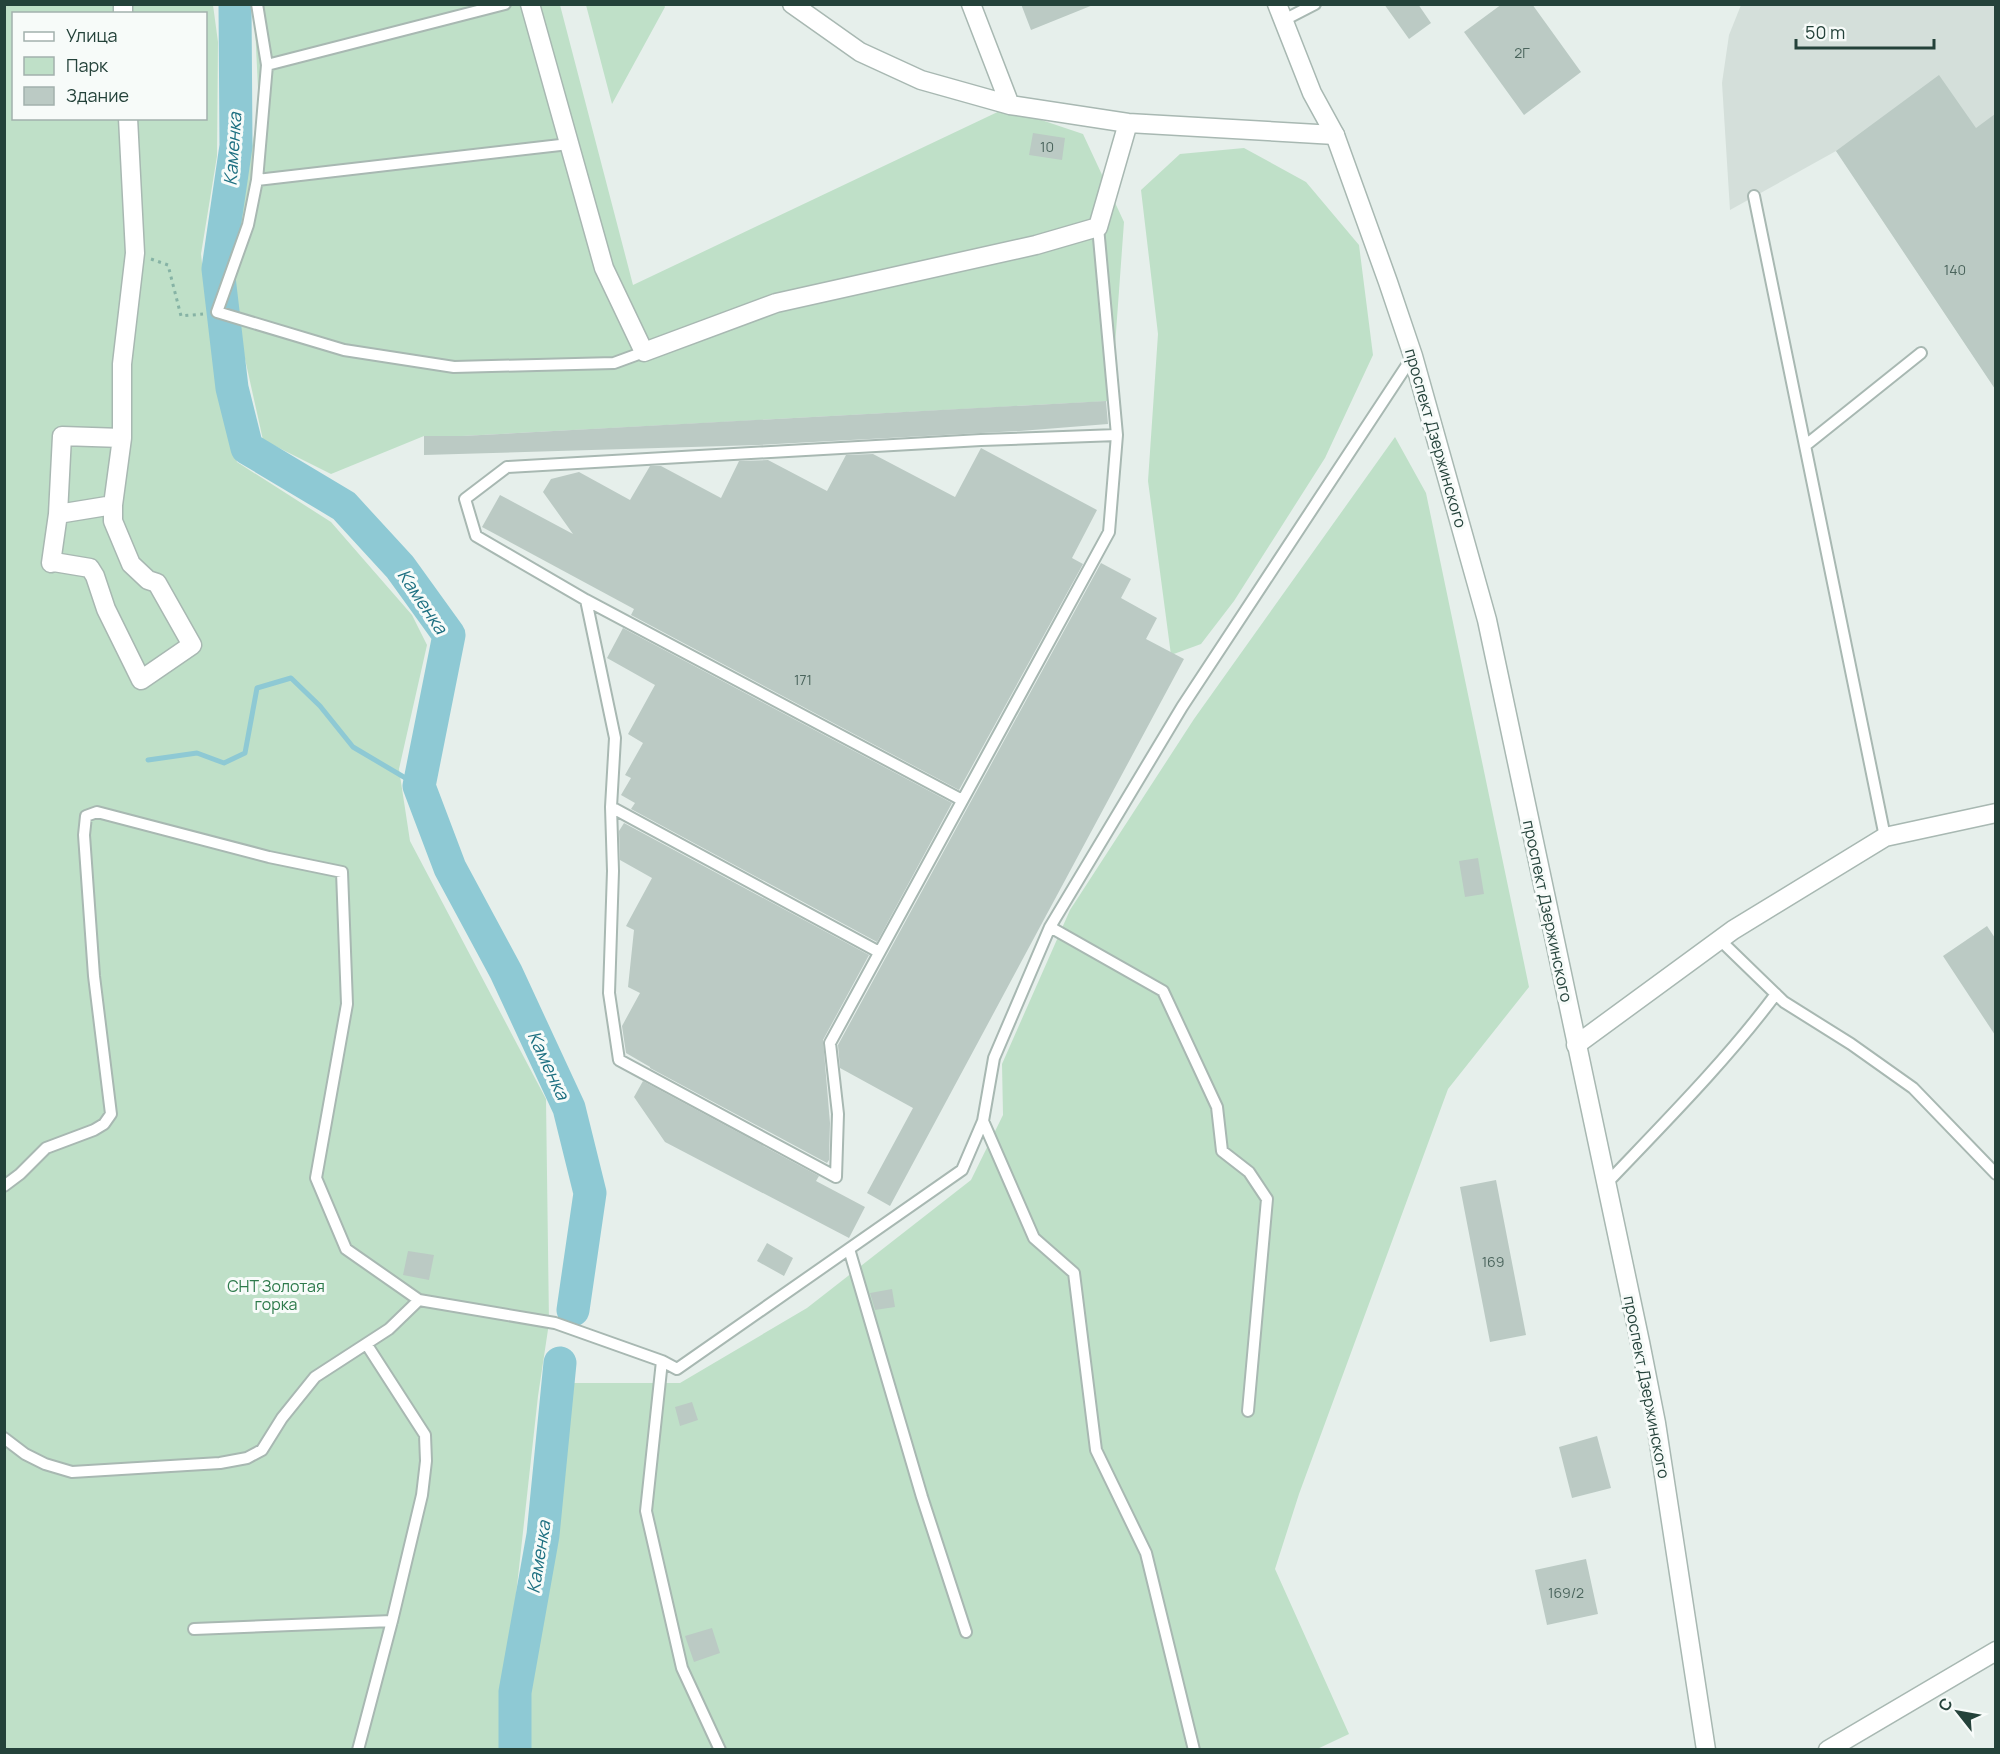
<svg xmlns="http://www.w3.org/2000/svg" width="2000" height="1754" font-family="Manrope,sans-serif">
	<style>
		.built { fill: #d4dfda }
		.green { fill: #bfe0c8; fill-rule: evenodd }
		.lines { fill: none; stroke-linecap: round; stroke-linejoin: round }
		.stream { stroke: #8ec9d4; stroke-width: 5 }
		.river { stroke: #8ec9d4; stroke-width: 33 }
		.building { fill: #bbcac4 }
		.service-casing { stroke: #a8b8b2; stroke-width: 14 }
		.minor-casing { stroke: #a8b8b2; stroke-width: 21 }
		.tertiary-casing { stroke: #a8b8b2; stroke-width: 21 }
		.path { stroke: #86b3a5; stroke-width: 3; stroke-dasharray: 3 4.5; stroke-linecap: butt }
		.service { stroke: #fff; stroke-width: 10 }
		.minor { stroke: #fff; stroke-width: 18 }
		.tertiary { stroke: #fff; stroke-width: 18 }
		.labels { text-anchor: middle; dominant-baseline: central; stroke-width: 6; stroke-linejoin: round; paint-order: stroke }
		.number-label { font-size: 14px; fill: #4a645c }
		.street-label { font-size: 16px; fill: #24423a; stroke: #f7fbf9 }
		.park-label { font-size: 16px; fill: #2d7a4b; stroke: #f7fbf9 }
		.water-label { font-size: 18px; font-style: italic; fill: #1c6f80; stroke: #f7fbf9 }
	</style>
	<rect width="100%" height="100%" fill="#e6efeb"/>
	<path class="built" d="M1741 5H1995V388L1836 151 1730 210 1722 83 1729 35Z"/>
	<path class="green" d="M5 5H213L218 42 217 156 201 254 212 353 229 432 237 462 331 522 412 615 427 645 399 769 410 841 546 1099 549 1323 538 1396 499 1749 5 1750ZM14 14H206V118H14Z
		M254 5H560L633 285 1006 108 1083 134 1124 222 1111 401 462 436H424L331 474 263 440 235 314 233 245 259 109Z
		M586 5H664L665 7 612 104Z
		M1244 148 1306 182 1359 245 1373 355 1325 458 1234 601 1201 644 1171 655 1148 481 1158 334 1141 190 1180 154Z
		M1395 437 1426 493 1529 987 1448 1089 1299 1494 1275 1569 1349 1734 1315 1750H523L525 1687 553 1538 573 1383H680L807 1308 971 1180 1003 1115 1002 1064 1070 910 1194 719Z"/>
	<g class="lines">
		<path class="stream" d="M148 760 197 753 224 763 245 753 257 688 291 678 320 706 353 747 419 786"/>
		<path class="river" d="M235 4 236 146 218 269 232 388 247 448 344 506 400 567 449 635 419 786 450 868 506 972 569 1108 590 1193 573 1310
			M515 1750V1692L543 1535 560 1363"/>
	</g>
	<path class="building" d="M1021 4H1093V5L1031 30Z
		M1384 4H1418L1431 23 1409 39Z
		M1502 4H1532L1581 72 1524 115 1464 32Z
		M1939 75 1976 128 1995 114V389L1836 151Z
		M1033 133 1065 138 1062 160 1029 155Z
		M1106 401 1108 424 1020 431 758 445 424 455V436H462Z
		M981 448 1097 510 1072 558 1083 564 959 790 631 615 634 609 482 527 500 495 573 534 543 492 551 479 579 472 630 500 650 466H661L721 498 739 461 768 460 827 491 846 455 873 454 955 497Z
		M1101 563 1131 579 1121 598 1157 618 1146 639 1184 659 890 1206 867 1193 913 1108 840 1068 838 1045Z
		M623 628 952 803 877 942 631 809 635 803 621 795 631 778 625 775 643 743 628 734 655 685 607 658Z
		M624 823 869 955 823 1040 830 1123 829 1160 827 1163 650 1068V1067L626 1053 622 1026 640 993 628 987 634 930 626 926 652 878 620 860 619 831Z
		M1478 858 1484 894 1465 897 1459 861Z
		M1987 926 1995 938V1035L1943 956Z
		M643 1081 819 1176 816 1181 865 1207 849 1238 665 1142 634 1097Z
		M1496 1180 1526 1335 1490 1342 1460 1187Z
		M767 1243 793 1258 784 1276 757 1261Z
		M408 1251 434 1255 429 1280 403 1275Z
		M892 1289 895 1307 875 1310 870 1293Z
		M692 1402 698 1420 680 1426 675 1407Z
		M1597 1436 1611 1488 1572 1498 1559 1447Z
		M1586 1559 1598 1614 1547 1625 1535 1570Z
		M712 1628 720 1653 694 1662 685 1636Z"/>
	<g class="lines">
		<g class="service-casing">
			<path id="service" d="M257 4 267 65 257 180 248 225 217 312 344 350 454 367 614 363 644 352
				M1284 20 1315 4
				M267 65 505 4
				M257 180 569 144
				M1754 196 1885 837
				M1098 227 1117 435
				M1117 435 1109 532 830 1043 838 1114 836 1177 619 1060 609 993 613 871 611 807 615 738 586 600 476 536 465 499 507 467 981 440Z
				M1806 445 1921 353
				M586 600 962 800
				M611 807 879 952
				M1050 927 1163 991 1217 1107 1222 1151 1249 1172 1267 1199 1248 1411
				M1720 940 1784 1002 1851 1044 1913 1088 1996 1174
				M983 1121 1034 1238 1074 1273 1096 1450 1146 1553 1194 1750
				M1606 1184C1664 1123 1726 1061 1776 994
				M4 1186 20 1174 46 1148 94 1130 104 1124 111 1114 94 976 84 835 86 816 97 812 269 857 342 872 347 1004 316 1178 346 1249 419 1300 555 1323 662 1361 677 1369 962 1170 983 1121 994 1058 1050 927 1182 707 1413 356
				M849 1249 922 1497 966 1632
				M662 1361 646 1511 682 1668 720 1750
				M4 1438 25 1454 45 1464 72 1472 220 1463 247 1458 262 1450 282 1418 315 1377 389 1329 419 1300
				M194 1629 392 1621
				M358 1750 392 1621 422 1495 426 1461 425 1435 367 1345"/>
		</g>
		<g class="minor-casing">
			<path id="minor" d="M123 4V14
				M530 4 604 268 644 352 776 303 1036 245 1098 227 1128 123
				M792 4 860 52 921 80 1010 105 1128 123 1335 135
				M971 4 1010 105
				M122 438 62 436 58 514 51 563 54 562 90 568 95 576 106 609 141 680 192 645 157 583 148 580 131 564 113 521V505L122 438V364L135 253 128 118
				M58 514 113 505
				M1576 1045 1733 930 1885 837 1996 813"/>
		</g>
		<g class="tertiary-casing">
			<path id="tertiary" d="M1277 4 1312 93 1335 135 1388 282 1413 356 1487 620 1640 1342 1656 1423 1706 1750
				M1828 1750 1996 1651"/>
		</g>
		<path class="path" d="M151 259 168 265 181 316 203 314"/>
		<use href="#service" class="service"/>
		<use href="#minor" class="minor"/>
		<use href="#tertiary" class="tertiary"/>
	</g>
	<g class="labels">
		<g class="number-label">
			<text x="1522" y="52">2Г</text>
			<text x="1047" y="146">10</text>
			<text x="1955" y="269">140</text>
			<text x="803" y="679">171</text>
			<text x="1493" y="1261">169</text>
			<text x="1566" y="1592">169/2</text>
		</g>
		<g class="street-label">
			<text transform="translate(1436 438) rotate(74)">проспект Дзержинского</text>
			<text transform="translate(1548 911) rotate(78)">проспект Дзержинского</text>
			<text transform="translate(1647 1387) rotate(79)">проспект Дзержинского</text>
		</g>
		<g class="park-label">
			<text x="276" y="1286">СНТ Золотая<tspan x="276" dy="18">горка</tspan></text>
		</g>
		<g class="water-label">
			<text transform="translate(232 149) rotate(-86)">Каменка</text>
			<text transform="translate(423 601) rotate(56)">Каменка</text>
			<text transform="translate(549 1065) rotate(65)">Каменка</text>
			<text transform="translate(538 1557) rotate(-81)">Каменка</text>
		</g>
	</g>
	<rect width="2000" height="1754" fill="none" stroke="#24423a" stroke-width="12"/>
	<rect x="12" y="12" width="195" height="108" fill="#f7fbf9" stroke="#a3b1ad" stroke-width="1.5"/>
	<rect x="24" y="32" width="30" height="9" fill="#ffffff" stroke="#a3b1ad" stroke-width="1.5"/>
	<text x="66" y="42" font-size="18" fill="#24423a">Улица</text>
	<rect x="24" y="57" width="30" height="18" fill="#bfe0c8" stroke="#a3b1ad" stroke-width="1.5"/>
	<text x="66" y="72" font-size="18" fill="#24423a">Парк</text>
	<rect x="24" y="87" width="30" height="18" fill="#bbcac4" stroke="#a3b1ad" stroke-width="1.5"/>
	<text x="66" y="102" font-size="18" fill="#24423a">Здание</text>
	<g transform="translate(1958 1712) rotate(301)" stroke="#f7fbf9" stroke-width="4.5" paint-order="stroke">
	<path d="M0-4.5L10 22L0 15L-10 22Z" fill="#24423a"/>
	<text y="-9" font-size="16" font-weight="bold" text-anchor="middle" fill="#24423a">С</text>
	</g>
	<path d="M1796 39v9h138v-9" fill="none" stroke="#24423a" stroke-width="3"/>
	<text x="1805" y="39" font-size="18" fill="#24423a" stroke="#f7fbf9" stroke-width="4.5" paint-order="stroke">50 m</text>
</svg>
